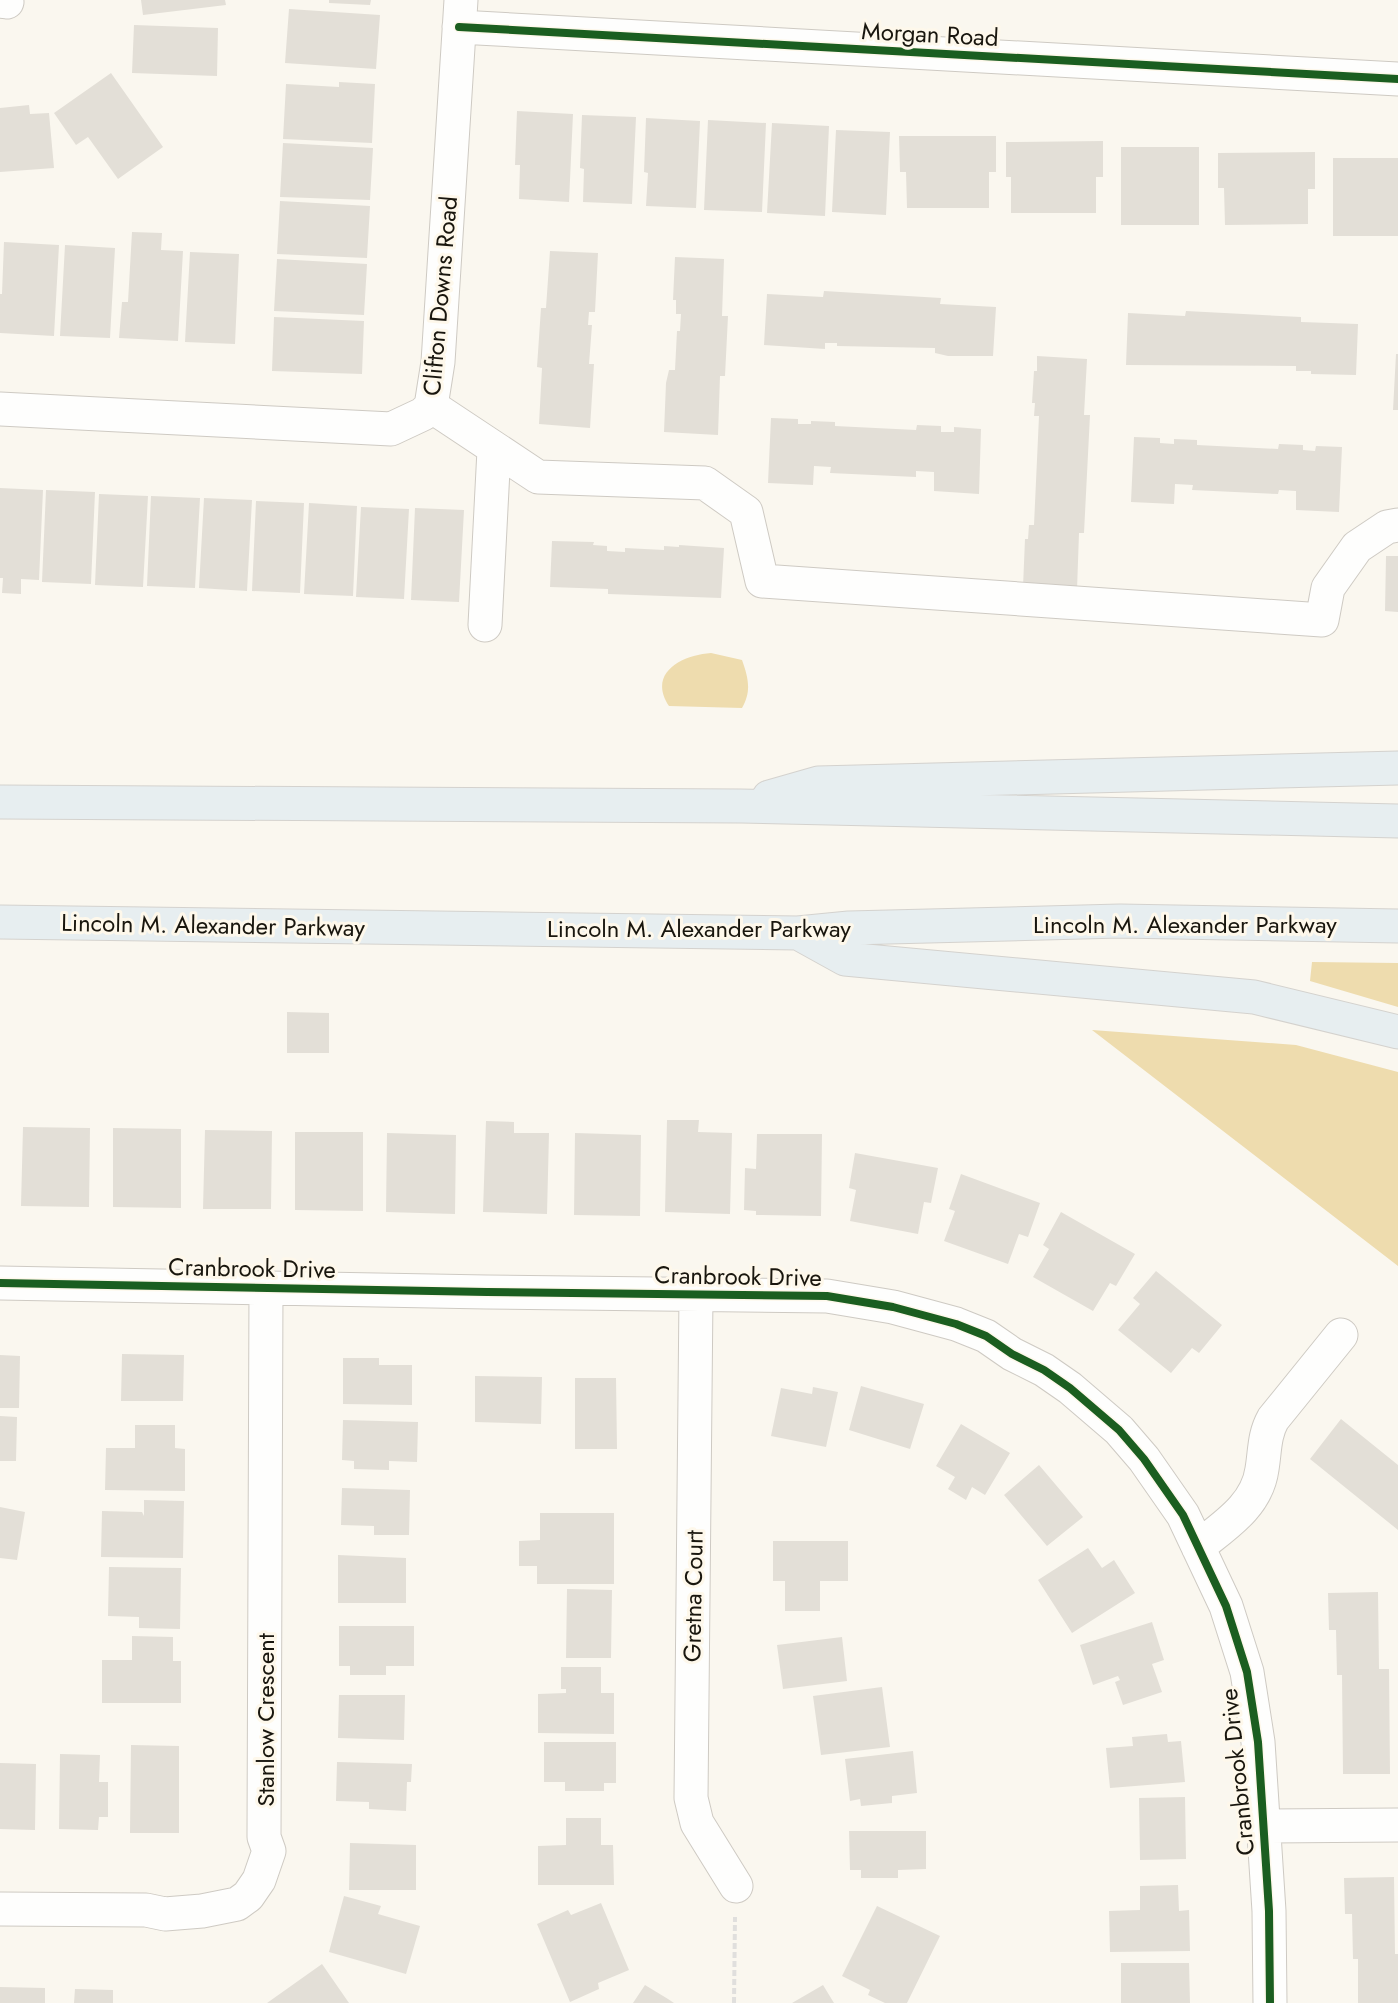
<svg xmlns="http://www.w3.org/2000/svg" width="1398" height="2003" font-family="Jost,sans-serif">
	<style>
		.green { fill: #eedcae }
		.building { fill: #e3dfd7 }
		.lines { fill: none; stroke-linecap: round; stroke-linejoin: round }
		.minor-casing { stroke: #cecac3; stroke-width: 35 }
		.highway-casing { stroke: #d4d2ce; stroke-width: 35 }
		.path { stroke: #e0dfdd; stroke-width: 4; stroke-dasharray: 6 3; stroke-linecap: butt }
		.minor { stroke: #fefefd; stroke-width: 33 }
		.highway { stroke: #e7eef0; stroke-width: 33 }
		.cycleway-casing { stroke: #fef8eb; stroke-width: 11 }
		.cycleway { stroke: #1b5e20; stroke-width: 8 }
		.labels { text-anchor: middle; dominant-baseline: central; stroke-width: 6; stroke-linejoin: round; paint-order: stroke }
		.street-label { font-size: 24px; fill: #19160e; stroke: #fef8eb }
	</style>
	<rect width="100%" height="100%" fill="#faf7ef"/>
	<path class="green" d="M711 653 742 660C748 677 752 691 742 708L669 706C647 673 682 655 711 653Z
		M1312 962 1398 963V1007L1310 981Z
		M1092 1030 1296 1045 1398 1072V1266Z"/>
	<path class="building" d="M141 0H225L226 5 143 15Z
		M329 0H371L370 5 329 3Z
		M289 9 380 15 376 69 285 63Z
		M134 25 218 28 217 76 132 73Z
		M111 73 163 147 118 179 88 137 76 145 54 113Z
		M339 82 375 84 372 143 283 139 286 84 339 87Z
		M29 105 30 114 49 113 54 168 0 172V108Z
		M517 111 573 114 569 202 519 199 520 165H515Z
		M582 115 636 117 632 204 583 202 584 169 580 168Z
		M646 118 700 121 696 208 646 206 648 173 644 172Z
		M708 120 766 123 762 212 704 210Z
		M772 123 829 126 825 216 767 213Z
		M836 130 890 132 886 215 832 212Z
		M899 136H996V172H989V208H907L906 172H900Z
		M1103 141V177H1096V213H1011V177H1006V142Z
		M283 143 373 148 370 200 280 197Z
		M1121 147H1199V225H1121Z
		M1315 152V189H1308V224L1225 225 1224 188H1218V153Z
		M1333 158H1398V236H1333Z
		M280 201 370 206 367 258 277 254Z
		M132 232 162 233 161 250 183 251 178 341 119 338 122 302H128Z
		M4 242 59 245 54 336 0 333V294H2Z
		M65 245 115 248 110 338 60 336Z
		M550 251 598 253 595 312H589L588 325H592L589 364H594L590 428 539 424 542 368 537 367 541 308H546Z
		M190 252 239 254 235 344 185 342Z
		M675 257 724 259 722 316H728L725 376H720L718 435 664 432 666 383 669 370H675L677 331H680L681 314H676V300H673Z
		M277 259 367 264 364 315 274 311Z
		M824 291 941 298 940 304 996 307 993 356H948L935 353V348L837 346V343H825V349L764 345 767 294 823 297Z
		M1186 311 1301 317V322L1358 324 1356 375 1311 374V371H1296V366L1126 365 1128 313 1185 316Z
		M274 317 364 321 362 374 272 371Z
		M1396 354H1398V410H1393Z
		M1037 356 1087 359 1084 415H1090L1084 533H1079L1077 590 1023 587 1025 539H1028L1029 525H1034L1039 416H1034L1035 403H1032L1034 371H1037Z
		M771 418 798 419V424H811V421L835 422V426L916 430 917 425 941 426V432H954V427L981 429 979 494 934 491V472L916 471V477L830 473 831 467 814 466 813 485 768 483Z
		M1134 437 1160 438V443L1174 444V439L1197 440V445L1278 449 1279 444 1303 445V450L1315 451 1316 446 1342 447 1339 512 1296 510V491L1279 490 1278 494 1192 490 1193 485 1175 484 1174 504 1131 502Z
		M0 488 43 490 39 580 21 579V594L2 593 3 578H0Z
		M46 490 95 492 91 584 42 582Z
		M99 494 148 496 143 587 95 585Z
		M151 496 200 498 195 588 147 586Z
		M204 498 252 500 247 591 199 588Z
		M256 501 304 503 300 593 252 591Z
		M309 503 357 506 353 596 304 594Z
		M361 507 409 509 404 599 356 597Z
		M415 508 464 510 459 602 411 600Z
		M552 541 594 542 593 545 607 546V551L625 552V548L664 550V546L679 547V545L724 548 721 598 608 594V589L550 587Z
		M1386 556H1398V612L1385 611Z
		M287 1012 329 1013V1053H287Z
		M667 1120H699L698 1132 732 1133 730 1214 665 1212Z
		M486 1121 514 1122V1133H549L547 1214 483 1212Z
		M23 1127 90 1128 89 1207 21 1206Z
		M113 1128 181 1129V1208L113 1207Z
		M205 1130 272 1131 271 1209H203Z
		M295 1132H363V1211L295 1210Z
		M387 1133 456 1135 455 1214 386 1212Z
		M575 1133 641 1135 640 1216 574 1215Z
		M757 1134H822L821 1216 756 1215V1211L744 1210 745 1168 756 1169Z
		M855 1153 938 1168 931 1203 924 1202 918 1234 850 1221 856 1190 849 1188Z
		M961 1174 1040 1203 1028 1237 1019 1234 1008 1264 944 1241 955 1211 949 1209Z
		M1061 1212 1135 1254 1116 1286 1110 1283 1093 1311 1033 1277 1049 1249 1043 1245Z
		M1156 1271 1222 1325 1199 1353 1192 1348 1171 1373 1118 1330 1140 1304 1133 1298Z
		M122 1354 184 1355 183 1401H121Z
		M0 1355 20 1356 19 1408H0Z
		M343 1358H379V1365H412V1405L343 1404Z
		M475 1376 542 1377 541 1424 475 1422Z
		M575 1378H616L617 1449H575Z
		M861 1386 924 1404 910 1449 849 1430Z
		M813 1387 838 1392 826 1447 771 1436 781 1388 812 1394Z
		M0 1416 17 1417 16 1461H0Z
		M1341 1419 1398 1465V1530L1310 1459Z
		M343 1420 418 1422 417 1462 389 1461V1470L354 1469V1461L342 1460Z
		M961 1424 1010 1453 985 1495 972 1487 966 1500 948 1489 955 1477 936 1466Z
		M135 1425H175V1448L185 1449V1491L105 1490 106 1448H135Z
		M1039 1465 1083 1517 1047 1546 1004 1495Z
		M342 1488 410 1490 409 1535H374V1526L341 1525Z
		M144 1500 184 1501 183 1558 101 1557 102 1511 142 1512 144 1516Z
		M0 1507 25 1512 17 1560 0 1558Z
		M540 1513H614V1584H537V1566H519V1541L540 1540Z
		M773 1541H848V1581H820V1611H785V1581H773Z
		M1088 1548 1102 1568 1114 1560 1135 1593 1072 1633 1038 1580Z
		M338 1555 406 1558V1603H338Z
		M109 1567 181 1568 180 1629 139 1628V1617L108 1616Z
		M567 1589 612 1590 611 1658H566Z
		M1378 1592 1379 1669H1389L1390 1774H1343L1342 1675H1337L1336 1630H1329L1328 1593Z
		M1152 1622 1164 1660 1152 1664 1162 1692 1123 1705 1115 1682 1120 1680 1118 1676 1093 1685 1080 1645Z
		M339 1626H414V1666H386V1675H350V1666H339Z
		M132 1636 173 1637V1661H181V1703H102V1660H132Z
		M842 1637 847 1681 783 1689 777 1645Z
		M561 1667H601V1693H614V1734L538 1733V1694L566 1693V1689H561Z
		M882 1687 890 1747 821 1755 813 1696Z
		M339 1695H405L404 1740 338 1738Z
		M1167 1734 1168 1742 1181 1741 1185 1782 1110 1788 1106 1748 1133 1746 1132 1737Z
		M544 1742H616V1783H604V1791H565V1782H544Z
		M131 1745 179 1746V1833H130Z
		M913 1751 917 1793 892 1796V1803L861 1806 860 1799 850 1801 845 1759Z
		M60 1754 100 1755 99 1782H108V1817H99L98 1830 59 1829Z
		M337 1762 412 1764 411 1782H407L406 1811 369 1809V1802L336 1801Z
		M0 1763 36 1764 35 1830 0 1829Z
		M1185 1797 1186 1859 1140 1860 1139 1798Z
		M566 1818H601V1845H613L614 1885H538V1846L566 1845Z
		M849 1831H926V1869L898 1870V1878H861V1870H850Z
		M350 1843 416 1845V1890H349Z
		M1394 1877 1395 1954H1398V2003H1358V1959H1353L1352 1914H1345L1344 1878Z
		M1178 1885 1179 1911 1189 1910 1190 1951 1110 1952 1109 1911 1140 1910V1886Z
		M344 1896 381 1906 378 1914 420 1926 406 1974 329 1952Z
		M601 1903 629 1970 598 1983 599 1989 570 2002 537 1924 568 1910 571 1915Z
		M877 1906 940 1936 907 2003H885L868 1995 870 1990 842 1976Z
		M1121 1963H1189L1190 2003H1121Z
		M322 1964 349 2003H267Z
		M645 1985 668 1999 674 2003H633Z
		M823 1985 834 2003H792Z
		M0 1987 45 1988V2003H0Z
		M75 1989 113 1990V2003H74Z"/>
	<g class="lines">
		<g class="minor-casing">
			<path id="minor" d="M0 1 7 2
				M459 27 1398 79
				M431 406 538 477 705 483 746 512 762 581 1322 620 1328 588 1357 547 1387 527 1398 525
				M0 409 391 429 423 414 431 406 438 362 461 0
				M485 625 494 450
				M0 1283 487 1292 827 1296 893 1307 956 1324 986 1336 1012 1354 1044 1370 1070 1388 1119 1430 1144 1459 1183 1515 1226 1606 1247 1672 1258 1742 1269 1911 1270 2003
				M696 1295 691 1798 697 1823 736 1886
				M1198 1547C1224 1526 1257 1506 1262 1469 1265 1451 1264 1435 1273 1419L1341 1335
				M1264 1826 1398 1825
				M0 1909 146 1910 165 1914 202 1911 237 1904 248 1896 259 1880 269 1851 264 1837 266 1288"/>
		</g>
		<g class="highway-casing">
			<path id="highway" d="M769 797 818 783 1398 768
				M0 802 741 806 1398 821
				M0 922 798 933 849 928 1120 921 1398 926
				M798 933 845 959 1254 997 1398 1032"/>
		</g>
		<path class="path" d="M734 2003 735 1917"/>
		<use href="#minor" class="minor"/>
		<use href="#highway" class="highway"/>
		<g class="cycleway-casing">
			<path id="cycleway" d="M459 27 1398 79
				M0 1283 487 1292 827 1296 893 1307 956 1324 986 1336 1012 1354 1044 1370 1070 1388 1119 1430 1144 1459 1183 1515 1226 1606 1247 1672 1258 1742 1269 1911 1270 2003"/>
		</g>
		<use href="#cycleway" class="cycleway"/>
	</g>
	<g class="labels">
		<g class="street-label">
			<text transform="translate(930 34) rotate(3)">Morgan Road</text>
			<text transform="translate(440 296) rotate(-85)">Clifton Downs Road</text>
			<text x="1185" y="924">Lincoln M. Alexander Parkway</text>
			<text transform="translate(213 925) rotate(1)">Lincoln M. Alexander Parkway</text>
			<text x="699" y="928">Lincoln M. Alexander Parkway</text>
			<text transform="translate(252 1268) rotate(1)">Cranbrook Drive</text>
			<text transform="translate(738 1276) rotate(1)">Cranbrook Drive</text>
			<text transform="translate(693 1596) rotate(-89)">Gretna Court</text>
			<text transform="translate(265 1720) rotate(-90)">Stanlow Crescent</text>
			<text transform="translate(1237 1772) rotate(-96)">Cranbrook Drive</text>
		</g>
	</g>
</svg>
